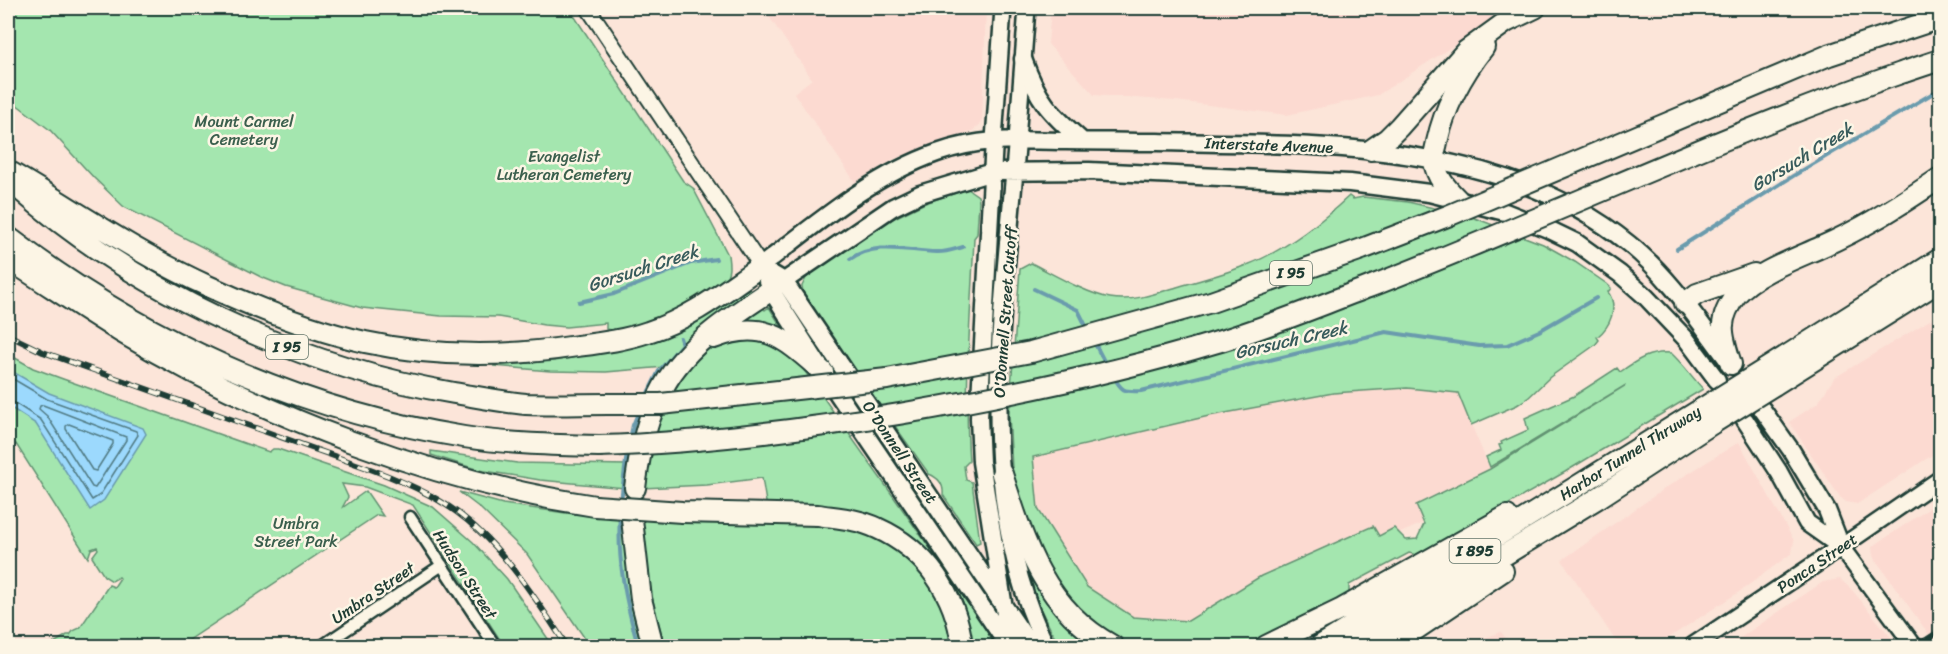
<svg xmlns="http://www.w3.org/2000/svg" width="1948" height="654" font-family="Sriracha,sans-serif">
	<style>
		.built { fill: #fcdad1 }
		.green { fill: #a4e6af; stroke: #629272; stroke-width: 1.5 }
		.water { fill: #9cd9fd; stroke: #6a9bad; stroke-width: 1.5 }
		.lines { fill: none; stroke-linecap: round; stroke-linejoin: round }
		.shore { stroke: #517b84; stroke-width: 1.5 }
		.stream { stroke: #6a9bad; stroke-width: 4 }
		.minor-casing { stroke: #1f3d34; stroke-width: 15 }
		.tertiary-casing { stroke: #1f3d34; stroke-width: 18 }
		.secondary-casing { stroke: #1f3d34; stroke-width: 20 }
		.primary-casing { stroke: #1f3d34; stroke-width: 21 }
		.motorway-casing { stroke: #1f3d34; stroke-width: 24 }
		.minor { stroke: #fcf5e5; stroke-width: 10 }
		.tertiary { stroke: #fcf5e5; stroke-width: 14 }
		.secondary { stroke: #fcf5e5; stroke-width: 15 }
		.primary { stroke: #fcf5e5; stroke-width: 16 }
		.motorway { stroke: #fcf5e5; stroke-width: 20 }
		.rail-casing { stroke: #1f3d34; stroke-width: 6 }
		.rail { stroke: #fcf5e5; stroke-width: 4; stroke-dasharray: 11; stroke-linecap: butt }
		.motorway-bridge-casing { stroke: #1f3d34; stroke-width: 24; stroke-linecap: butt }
		.motorway-bridge { stroke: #fcf5e5; stroke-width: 20 }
		.labels { text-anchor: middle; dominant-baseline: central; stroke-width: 5; stroke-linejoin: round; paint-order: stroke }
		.shield { fill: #fcf5e5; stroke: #617469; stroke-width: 1.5 }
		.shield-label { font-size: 15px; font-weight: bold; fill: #1f3d34 }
		.park-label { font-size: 16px; fill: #3a5f4d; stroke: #fcf5e5 }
		.street-label { font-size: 16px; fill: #1f3d34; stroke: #fcf5e5 }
		.water-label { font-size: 18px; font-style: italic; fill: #385c5c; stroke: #fcf5e5 }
	</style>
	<rect width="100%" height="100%" fill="#fce5d9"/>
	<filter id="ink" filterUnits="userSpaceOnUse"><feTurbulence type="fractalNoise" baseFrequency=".0167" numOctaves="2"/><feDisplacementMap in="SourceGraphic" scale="12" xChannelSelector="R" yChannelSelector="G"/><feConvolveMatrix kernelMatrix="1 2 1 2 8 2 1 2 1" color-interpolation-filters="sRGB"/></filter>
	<g filter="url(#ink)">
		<path class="built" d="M763 8H986L982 123 971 132 894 159 855 182 794 93 812 79Z
			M1051 8H1519L1479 29 1378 95 1287 115 1176 101 1094 95 1048 44Z
			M1940 314V450L1857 504 1846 502 1840 497 1789 422 1818 403 1834 378Z
			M1407 388 1458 393 1490 469 1416 505 1423 523 1398 534 1379 536 1372 526 1261 576 1188 621 1133 617 1087 587 1038 509 1032 457 1209 416 1333 393Z
			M1739 442 1794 541 1792 553 1739 592 1656 646H1619L1562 560 1670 485Z
			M1940 501V646H1937L1873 556 1872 547Z
			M1840 579 1852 590 1898 646H1728L1823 582Z
			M1501 632 1512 646H1463Z"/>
		<path class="green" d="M8 8H569L683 181 693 188 728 255C729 264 731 272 724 281 704 307 644 324 614 331L606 329V323L566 327 544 325 498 317 441 316 362 308 286 287 261 277 124 207 94 178 50 130 8 98Z
			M968 189 978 196 979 201 977 234 974 238C971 312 964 387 969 461L964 466 966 480 972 482 980 542 976 544 943 495C944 485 939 478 929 474L804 298 802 286 807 276 888 221 925 203Z
			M1349 196 1353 199 1363 197 1408 202 1472 217 1543 244 1575 262 1607 284 1611 288 1608 292C1619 307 1610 327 1597 337L1599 340 1595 345 1550 377 1528 398 1517 405 1471 425 1458 393 1407 388 1333 393 1209 416 1033 457 1038 509 1087 587 1133 617 1188 621 1261 576 1373 526 1379 536 1394 528 1406 540 1417 539 1424 524 1416 505 1490 469 1626 385 1490 467 1486 457 1501 450 1499 445 1502 444 1501 442 1528 430 1525 418 1574 396 1617 368 1620 372C1637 360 1650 351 1671 353 1683 364 1692 377 1703 389L1565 472 1425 552 1417 555 1409 553 1349 585V595L1266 641 1253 646H1124L1096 630 1046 575 1013 487 1009 414 1020 269 1031 263C1053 274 1087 294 1110 298 1133 302 1155 294 1177 287 1201 280 1224 274 1247 265 1286 250 1319 224 1349 196Z
			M749 289 753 294 665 367 606 372 550 371 493 366 555 361 619 349 693 320Z
			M763 307 765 310 769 307 786 334 742 322Z
			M739 338 773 343 794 359 806 373 975 612 996 646H972L965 612 960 597 946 570 918 542 906 533 897 528 767 508 762 478 707 485 642 488 657 422 671 394 690 363 710 348Z
			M8 354 33 368 63 379 269 452 273 449H278L384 485 433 507 473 542 507 579 553 646H504L413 505 365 487 342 484 348 497 342 508 366 491 383 516 377 515 180 646H49L67 635H70L73 631 80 628 109 585 114 587 120 578 119 577 112 581 104 576 92 557 98 549 97 547 91 549 88 558 16 444 8 448Z
			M431 451 517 463 627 465 625 488 540 480 479 470 431 455Z
			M899 472 918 493 981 583 977 586Z
			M459 492 503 504 565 513 566 511 625 518C625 560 628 607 642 646H590L527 554 480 508Z
			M642 520 824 524 827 527C890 527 948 584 953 646H666C651 606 646 563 642 520Z
			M1032 572 1041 594 1064 621 1095 646H1059L1039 606 1029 573Z"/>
		<path class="water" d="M8 369 49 393 143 428 146 434 104 500 90 510 36 424 8 406Z"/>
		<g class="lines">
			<path class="shore" d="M8 376 47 399 136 431 138 435 100 495 92 500 41 420 13 402H8
				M43 405 126 437V440L95 488 92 487 47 416 39 409 40 406Z
				M69 424 113 441V444L96 471 92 470 66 429V426Z"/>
			<path class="stream" d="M1677 249 1793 176 1940 89
				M850 259C877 241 905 251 936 252 945 253 955 249 963 247
				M1034 289 1078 310 1088 330
				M579 302 614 294 691 263 716 259
				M1093 340 1106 365
				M1113 376C1122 391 1123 392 1141 391L1386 332 1479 346 1507 345 1539 331 1596 298
				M646 397 659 371 682 344 680 338
				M630 439 633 425 640 409
				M621 501 627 452
				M620 514C617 561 626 602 638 646"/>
			<g class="minor-casing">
				<path id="minor" d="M410 517 495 646
					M322 646 442 565"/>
			</g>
			<g class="tertiary-casing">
				<path id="tertiary" d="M588 8 761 266"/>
			</g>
			<g class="secondary-casing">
				<path id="secondary" d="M994 140 1003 8
					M1017 140 1027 8
					M1914 646 1841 547 1940 479"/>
			</g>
			<g class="primary-casing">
				<path id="primary" d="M1023 59C1038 101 1049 112 1082 141
					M994 140 979 418 981 462 1010 646
					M1017 140C1005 305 970 492 1046 646
					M761 266C816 224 871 176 937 153 983 137 1018 140 1066 141 1096 141 1127 142 1157 142 1314 145 1501 139 1629 244 1668 275 1697 319 1727 359
					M774 275 784 281 1031 646
					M767 281 771 290 823 372 1007 644
					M771 290 893 207 920 194 992 172 1089 171 1350 183 1429 193 1505 212 1548 229 1577 243 1620 274 1646 297 1687 340 1717 380
					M1762 409 1791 450 1827 510 1841 546
					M1745 420 1779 472 1807 523 1841 547
					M1693 646 1841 547"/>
			</g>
			<g class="motorway-casing">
				<path id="motorway" d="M1904 72 1940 60
					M1371 150 1387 139 1399 127 1466 51 1506 22 1535 8
					M8 171C74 209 137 254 208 286 254 307 315 331 365 342 434 357 507 357 577 346 600 343 625 340 648 332 690 319 725 291 761 266
					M18 188C136 292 300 367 454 393 478 397 502 402 526 404 553 405 581 404 608 404
					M1458 200C1447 189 1436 177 1434 161 1433 155 1436 148 1437 142 1445 106 1461 76 1484 47
					M8 237C140 338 298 411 464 437 509 444 554 445 599 446
					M8 252 19 266C53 288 87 311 121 332 261 416 435 482 595 506
					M1685 303 1697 294 1754 274
					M714 338C765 318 786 340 823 372
					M1731 364C1722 336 1716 320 1737 294 1753 274 1797 258 1821 247 1839 239 1857 230 1874 220 1897 207 1919 192 1940 178
					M1764 370 1940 259
					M1774 385 1940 281
					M1002 474C1024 543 1045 610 1113 646
					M635 488C641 442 651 395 683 359 707 331 741 311 771 290
					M818 515C838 518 859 519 877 528 926 550 956 594 962 646
					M632 519 641 599 653 646
					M1266 646 1342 609 1507 516
					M1320 646 1703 408
					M1355 646 1598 498 1713 423
					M1391 646 1503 571"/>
			</g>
			<use href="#minor" class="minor"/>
			<use href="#tertiary" class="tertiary"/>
			<use href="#secondary" class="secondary"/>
			<use href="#primary" class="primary"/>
			<use href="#motorway" class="motorway"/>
			<g class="rail-casing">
				<path id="rail" d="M8 335 43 352 373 470C410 484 448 501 477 529 514 563 540 606 567 646
					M1917 646 1940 631"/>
			</g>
			<use href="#rail" class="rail"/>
			<g class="motorway-bridge-casing">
				<path id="motorway-bridge" d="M608 404H661L887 379 1031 352 1211 302 1362 249 1450 215 1829 55 1940 18
					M1703 408 1764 370
					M1713 423 1774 385
					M599 446C700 443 800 430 899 414 1005 396 1111 374 1214 343 1266 328 1318 306 1369 287 1548 218 1722 134 1904 72
					M595 506 682 512 818 515"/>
			</g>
			<use href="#motorway-bridge" class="motorway-bridge"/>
		</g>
	</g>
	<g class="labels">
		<g class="shield">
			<rect x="1270" y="261" width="42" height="24" rx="4.5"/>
			<rect x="266" y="335" width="42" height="24" rx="4.5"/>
			<rect x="1449.5" y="539" width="51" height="24" rx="4.5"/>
		</g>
		<g class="shield-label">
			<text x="1291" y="273">I 95</text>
			<text x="287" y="347">I 95</text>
			<text x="1475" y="551">I 895</text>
		</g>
		<g class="park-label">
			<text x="244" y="121">Mount Carmel<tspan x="244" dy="18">Cemetery</tspan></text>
			<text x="564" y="156">Evangelist<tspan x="564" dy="18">Lutheran Cemetery</tspan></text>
			<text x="296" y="523">Umbra<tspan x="296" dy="18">Street Park</tspan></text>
		</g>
		<g class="street-label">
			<text transform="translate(1269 145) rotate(2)">Interstate Avenue</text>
			<text transform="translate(1005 312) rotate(-86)">O'Donnell Street Cutoff</text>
			<text transform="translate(900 452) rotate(56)">O'Donnell Street</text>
			<text transform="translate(1630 453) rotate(-32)">Harbor Tunnel Thruway</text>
			<text transform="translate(1817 563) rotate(-34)">Ponca Street</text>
			<text transform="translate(465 574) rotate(57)">Hudson Street</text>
			<text transform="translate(373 593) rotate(-34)">Umbra Street</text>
		</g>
		<g class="water-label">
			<text transform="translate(1802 157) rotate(-31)">Gorsuch Creek</text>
			<text transform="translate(643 268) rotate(-18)">Gorsuch Creek</text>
			<text transform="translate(1291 340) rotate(-13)">Gorsuch Creek</text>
		</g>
	</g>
	<rect width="1948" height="654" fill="none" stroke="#fcf5e5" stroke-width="30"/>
	<rect x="15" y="15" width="1918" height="624" fill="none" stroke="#1f3d34" stroke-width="2" filter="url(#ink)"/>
</svg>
